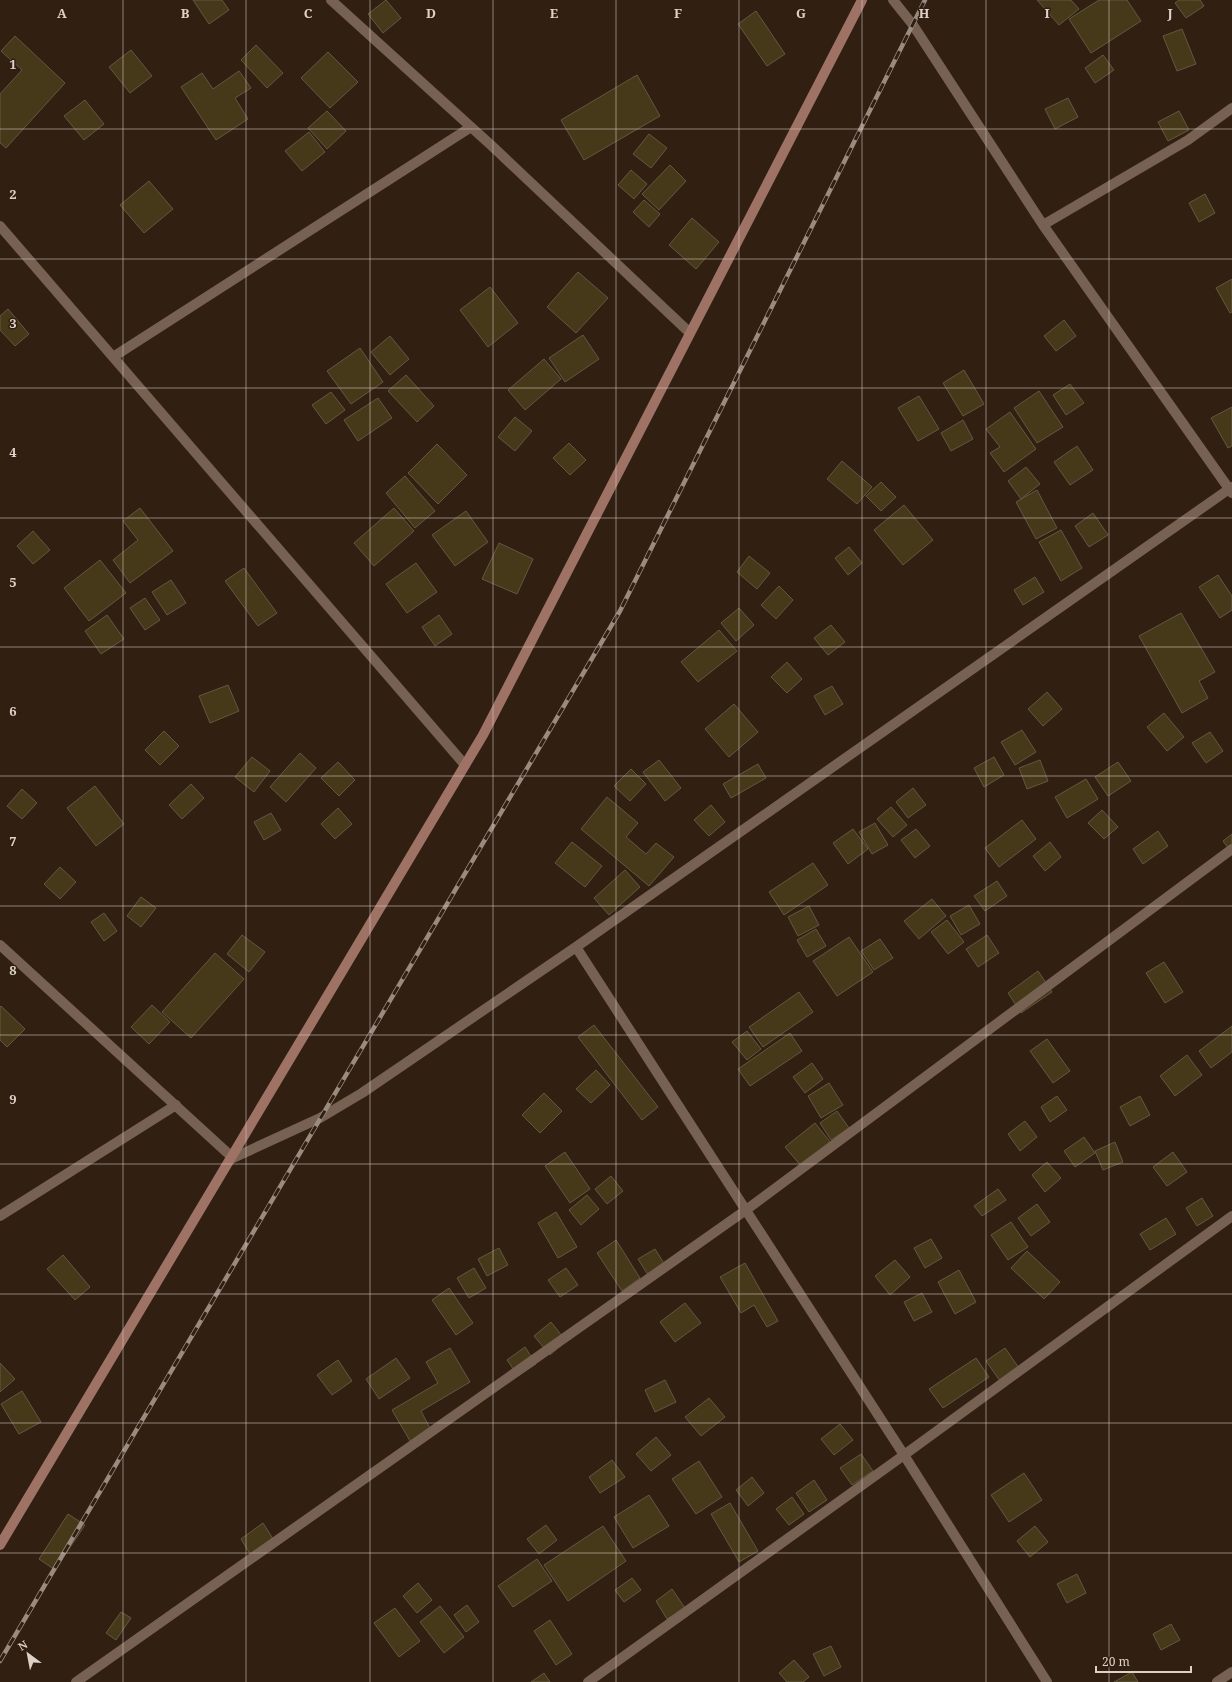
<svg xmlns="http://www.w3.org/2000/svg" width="1232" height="1682" font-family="'Noto Serif',serif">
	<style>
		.building { fill: #46391a; stroke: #625842 }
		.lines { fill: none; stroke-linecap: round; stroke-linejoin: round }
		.street { stroke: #776152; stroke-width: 10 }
		.secondary { stroke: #9f7266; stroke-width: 10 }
		.rail-casing { stroke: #9a8b80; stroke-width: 4.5 }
		.rail { stroke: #311f12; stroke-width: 3; stroke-dasharray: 9; stroke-linecap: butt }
		.grid { fill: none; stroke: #ded1c8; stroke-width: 1; stroke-opacity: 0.55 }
		.grid-label { font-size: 13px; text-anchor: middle; font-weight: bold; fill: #ded1c8; stroke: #311f12; stroke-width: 3; stroke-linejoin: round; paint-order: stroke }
	</style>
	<rect width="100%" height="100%" fill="#311f12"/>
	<path class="building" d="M193 0H222L229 10 209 24Z
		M386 0 401 18 383 33 368 14Z
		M1037 0H1071L1079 9 1059 25Z
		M1099 0H1127L1141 21 1091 53 1069 19Z
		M1179 0H1200L1204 6 1186 18 1175 3Z
		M756 11 785 54 767 66 738 24Z
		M1182 29 1196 64 1177 71 1163 36Z
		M15 36 65 83 6 148 0 143V94L22 70 1 51Z
		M256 45 283 73 267 88 241 60Z
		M131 50 152 76 130 93 109 67Z
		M328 52 358 82 330 108 301 78Z
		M1103 55 1114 70 1095 83 1085 68Z
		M239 71 251 88 235 98 248 119 216 140 181 87 202 73 213 89Z
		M637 75 660 116 584 160 561 120Z
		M1068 98 1078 117 1055 129 1045 109Z
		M85 100 104 124 84 140 64 116Z
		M327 111 346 131 327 149 308 128Z
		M1179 111 1189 130 1168 141 1158 122Z
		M309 132 325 152 302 171 285 151Z
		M649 134 667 148 651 168 633 154Z
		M670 165 686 181 659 210 642 194Z
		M631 170 647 184 634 199 618 185Z
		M149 181 173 209 144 233 120 205Z
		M1205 194 1215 213 1199 222 1189 203Z
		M644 200 660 214 649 227 633 212Z
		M692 218 719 242 696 269 669 245Z
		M578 272 608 298 576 333 547 307Z
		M1232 279V312L1230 313 1216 288Z
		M490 287 518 323 488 347 460 310Z
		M8 309 29 334 15 346 0 330V316Z
		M1064 320 1076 336 1056 351 1044 336Z
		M583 335 599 359 565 382 549 358Z
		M390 336 409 359 390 375 371 352Z
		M360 348 383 382 351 404 327 371Z
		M544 359 561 379 525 410 508 390Z
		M964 370 984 404 963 416 943 383Z
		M406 375 434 406 417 422 388 391Z
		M1070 384 1084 403 1066 415 1053 395Z
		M1039 391 1063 427 1037 443 1014 408Z
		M331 392 345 410 326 424 312 405Z
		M919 396 939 429 918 441 898 408Z
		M378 398 392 418 358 441 344 420Z
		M1232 407V446L1228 448 1211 418Z
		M1010 412 1036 449 1004 472 990 453 1000 447 986 429Z
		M515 417 532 431 515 451 498 437Z
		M963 420 973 439 951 451 941 433Z
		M569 443 586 460 570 475 553 458Z
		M437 444 467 475 438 504 408 473Z
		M1077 446 1093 470 1070 485 1054 462Z
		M842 461 872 487 857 504 827 479Z
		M1026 467 1040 484 1021 499 1008 481Z
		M405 476 435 511 415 528 386 493Z
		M881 482 896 497 881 511 866 496Z
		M1037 490 1057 528 1036 539 1016 502Z
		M904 505 933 540 903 565 874 530Z
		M140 508 173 551 130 583 113 560 138 540 123 521Z
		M394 508 414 531 374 566 354 543Z
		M466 511 488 542 455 566 432 535Z
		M1093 513 1108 535 1089 547 1075 526Z
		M1061 530 1082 568 1061 581 1039 542Z
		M33 531 50 550 33 564 17 546Z
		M499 543 533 559 517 594 482 579Z
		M849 547 862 563 848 575 835 558Z
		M749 556 770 573 757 589 737 572Z
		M100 560 126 593 89 621 64 588Z
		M416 563 437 592 407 613 386 584Z
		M244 568 277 613 258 626 225 581Z
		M1218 575 1232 596V610L1220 618 1199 587Z
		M1035 577 1044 592 1023 605 1014 590Z
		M171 580 186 603 167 615 152 592Z
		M779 586 793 600 776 619 761 605Z
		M145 598 160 620 145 630 130 608Z
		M739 608 754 625 736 641 721 623Z
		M1181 613 1215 672 1199 681 1208 698 1182 713 1139 636Z
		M107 615 124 639 101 654 85 631Z
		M439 615 452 634 435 646 422 627Z
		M831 625 845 642 828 655 814 638Z
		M719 630 737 651 698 682 681 662Z
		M787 662 802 679 787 693 771 677Z
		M228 685 239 711 210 723 199 696Z
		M832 686 843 704 825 715 814 696Z
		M1047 692 1062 709 1043 726 1028 709Z
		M734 704 758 732 729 757 705 729Z
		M1164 713 1184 737 1167 751 1147 727Z
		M1022 730 1036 752 1015 765 1001 742Z
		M164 731 179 746 160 765 145 750Z
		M1210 732 1223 751 1206 763 1192 743Z
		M300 753 316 768 286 802 270 787Z
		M252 757 270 771 254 792 235 777Z
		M994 757 1004 775 984 787 974 768Z
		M659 760 681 788 665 801 643 772Z
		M1040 760 1048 781 1027 789 1019 768Z
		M338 762 355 780 339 796 321 778Z
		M1118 762 1131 781 1108 796 1095 777Z
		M758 764 766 778 731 798 723 784Z
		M631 769 646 784 630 801 614 786Z
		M1086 779 1098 799 1067 818 1055 797Z
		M191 784 204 798 182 819 169 805Z
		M95 786 124 824 96 846 67 808Z
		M913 788 926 805 908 818 896 802Z
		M22 789 37 803 22 819 7 806Z
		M607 797 638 823 626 837 646 854 656 843 674 857 649 886 581 829Z
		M711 805 725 822 709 836 694 820Z
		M891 807 907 825 893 837 877 819Z
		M338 808 352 824 335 839 321 824Z
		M1102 810 1118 827 1104 839 1088 823Z
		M271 813 281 830 264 840 254 822Z
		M1022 820 1036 839 999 867 985 848Z
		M875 823 888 845 872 854 859 832Z
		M853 829 868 849 848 864 833 843Z
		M916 829 930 846 915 858 901 840Z
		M1158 831 1168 846 1143 864 1133 849Z
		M1232 834V853L1223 841Z
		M572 842 602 866 585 887 555 863Z
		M1050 842 1061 857 1045 871 1033 856Z
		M813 863 828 885 784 915 769 892Z
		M60 867 76 882 60 899 44 884Z
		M625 870 640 887 609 915 594 898Z
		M997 881 1007 896 985 911 974 896Z
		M141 897 156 908 141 927 127 916Z
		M932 899 946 916 919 939 904 921Z
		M969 905 980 924 961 935 950 916Z
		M809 906 819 925 798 936 788 917Z
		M104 913 117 931 104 941 91 922Z
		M947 920 964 942 948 954 931 932Z
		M816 929 826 946 807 957 797 940Z
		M242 935 265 952 249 972 227 954Z
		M987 935 999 953 978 967 966 949Z
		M849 937 873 972 837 996 813 961Z
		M880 939 893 958 874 970 861 951Z
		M215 953 244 979 191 1038 162 1012Z
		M1164 962 1183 992 1165 1003 1146 973Z
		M1038 971 1052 992 1021 1013 1008 993Z
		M799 992 813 1012 763 1047 749 1027Z
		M152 1005 170 1022 149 1044 131 1027Z
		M1 1006 25 1029 7 1047 0 1040V1007Z
		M594 1025 658 1107 642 1120 578 1037Z
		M1232 1026V1052L1211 1068 1199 1051Z
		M747 1031 761 1049 747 1060 732 1042Z
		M790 1033 802 1051 750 1086 738 1069Z
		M1047 1039 1070 1071 1053 1083 1030 1051Z
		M1187 1055 1202 1075 1175 1096 1160 1076Z
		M812 1063 823 1079 805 1093 793 1077Z
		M596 1070 610 1085 591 1103 576 1089Z
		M829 1083 843 1105 821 1118 808 1096Z
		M544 1093 562 1111 540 1133 522 1115Z
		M1057 1096 1067 1110 1050 1122 1041 1107Z
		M1140 1096 1150 1115 1130 1126 1120 1107Z
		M837 1111 849 1128 831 1140 820 1123Z
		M1025 1121 1037 1137 1020 1151 1008 1134Z
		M815 1123 831 1143 802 1167 785 1147Z
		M1084 1137 1095 1153 1075 1167 1064 1151Z
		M1115 1142 1123 1162 1103 1170 1095 1151Z
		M565 1152 590 1189 570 1203 545 1166Z
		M1173 1152 1187 1172 1167 1186 1153 1167Z
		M1047 1162 1061 1178 1045 1192 1032 1175Z
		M611 1176 623 1191 607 1204 595 1189Z
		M998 1189 1006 1200 982 1216 974 1206Z
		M587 1195 599 1209 581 1225 569 1210Z
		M1202 1198 1213 1216 1197 1226 1186 1208Z
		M1037 1204 1050 1222 1031 1236 1018 1218Z
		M556 1212 577 1247 558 1258 538 1223Z
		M1166 1218 1176 1234 1150 1250 1140 1234Z
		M1011 1222 1028 1247 1008 1260 991 1235Z
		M931 1239 942 1258 925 1268 914 1248Z
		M616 1240 640 1278 622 1291 597 1253Z
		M499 1248 508 1265 487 1276 478 1259Z
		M655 1249 665 1265 648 1275 638 1259Z
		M1027 1251 1060 1282 1044 1299 1011 1268Z
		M63 1255 90 1287 75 1300 47 1269Z
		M895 1260 910 1277 890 1295 875 1276Z
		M745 1263 778 1321 767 1327 754 1305 741 1313 720 1277Z
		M474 1268 486 1288 469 1298 457 1278Z
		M566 1268 578 1285 560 1297 548 1280Z
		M959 1270 976 1302 955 1314 938 1282Z
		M449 1288 473 1323 456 1335 432 1300Z
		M922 1293 932 1312 914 1321 904 1302Z
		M685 1303 701 1323 675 1342 660 1322Z
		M551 1322 566 1341 550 1355 534 1336Z
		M525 1347 536 1364 518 1376 507 1360Z
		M450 1348 470 1382 421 1411 433 1434 413 1446 392 1410 438 1383 426 1362Z
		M1005 1348 1019 1368 1000 1381 986 1361Z
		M396 1358 410 1378 379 1399 366 1379Z
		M976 1358 989 1377 943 1408 929 1389Z
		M338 1360 352 1381 332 1395 317 1375Z
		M0 1363 15 1379 0 1392Z
		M665 1380 676 1402 655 1412 645 1390Z
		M22 1391 41 1422 19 1434 1 1404Z
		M709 1398 725 1417 701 1436 685 1417Z
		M840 1424 853 1440 834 1455 821 1439Z
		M656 1437 671 1455 651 1471 636 1454Z
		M861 1454 873 1471 852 1485 840 1468Z
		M612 1460 625 1477 600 1493 589 1477Z
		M699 1461 722 1497 696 1514 672 1479Z
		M1024 1473 1042 1500 1009 1522 991 1495Z
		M752 1477 764 1493 748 1506 736 1490Z
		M814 1480 827 1500 809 1512 796 1493Z
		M649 1495 669 1526 633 1548 614 1517Z
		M792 1497 804 1514 789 1525 776 1509Z
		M730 1503 758 1551 739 1562 711 1514Z
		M68 1514 85 1525 55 1570 39 1559Z
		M263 1523 275 1542 252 1557 241 1539Z
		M546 1525 557 1540 539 1554 527 1539Z
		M603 1526 626 1561 568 1601 544 1565Z
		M1035 1526 1048 1542 1030 1557 1017 1541Z
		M537 1559 552 1581 513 1607 498 1586Z
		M1077 1574 1086 1593 1067 1603 1057 1584Z
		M632 1578 641 1590 624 1602 615 1590Z
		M418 1583 432 1600 417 1613 403 1596Z
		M672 1589 685 1608 667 1619 656 1601Z
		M467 1605 479 1622 466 1632 454 1615Z
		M440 1606 464 1637 444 1653 420 1622Z
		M395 1608 420 1641 399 1657 374 1623Z
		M121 1612 131 1618 116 1640 106 1633Z
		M550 1620 572 1654 556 1665 534 1631Z
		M1171 1624 1180 1640 1161 1650 1153 1634Z
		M831 1646 841 1667 824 1676 813 1654Z
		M794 1660 809 1677 803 1682H787L779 1673Z
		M1132 1672 1138 1682H1114Z
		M544 1673 550 1682H531Z"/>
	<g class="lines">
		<path class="street" d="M331 0 492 146 690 333
			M893 0 913 25 1043 225 1232 493
			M1043 225 1188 140 1232 108
			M0 226 465 765
			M113 357 471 127
			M0 945 233 1158 320 1118 362 1093 576 947 1232 487
			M576 947 904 1455 1047 1682
			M0 1216 176 1105
			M76 1682 746 1210 1232 849
			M588 1682 904 1455 1232 1216
			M1217 1682 1232 1672"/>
		<path class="secondary" d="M0 1545 483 735 862 0"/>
		<g class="rail-casing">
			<path id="rail" d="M0 1661 620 611 925 0"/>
		</g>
		<use href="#rail" class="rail"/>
	</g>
	<path class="grid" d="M123 0V1682M246 0V1682M370 0V1682M493 0V1682M616 0V1682M739 0V1682M862 0V1682M986 0V1682M1109 0V1682M0 129H1232M0 259H1232M0 388H1232M0 518H1232M0 647H1232M0 776H1232M0 906H1232M0 1035H1232M0 1164H1232M0 1294H1232M0 1423H1232M0 1553H1232"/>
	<g class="grid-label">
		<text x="62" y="18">A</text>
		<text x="185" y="18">B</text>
		<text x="308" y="18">C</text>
		<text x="431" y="18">D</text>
		<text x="554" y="18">E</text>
		<text x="678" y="18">F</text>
		<text x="801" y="18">G</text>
		<text x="924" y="18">H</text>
		<text x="1047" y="18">I</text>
		<text x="1170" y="18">J</text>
		<text x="13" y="69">1</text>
		<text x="13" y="199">2</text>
		<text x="13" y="328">3</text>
		<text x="13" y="457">4</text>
		<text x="13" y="587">5</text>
		<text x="13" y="716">6</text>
		<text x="13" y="846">7</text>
		<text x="13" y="975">8</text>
		<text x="13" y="1104">9</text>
	</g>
	<g transform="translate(28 1654) rotate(328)" stroke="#311f12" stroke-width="3" paint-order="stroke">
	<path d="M0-3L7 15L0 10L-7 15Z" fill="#ded1c8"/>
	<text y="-6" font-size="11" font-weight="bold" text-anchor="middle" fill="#ded1c8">N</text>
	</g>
	<path d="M1096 1666v6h95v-6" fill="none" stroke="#ded1c8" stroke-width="2"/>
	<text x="1102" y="1666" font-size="12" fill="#ded1c8" stroke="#311f12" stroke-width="3" paint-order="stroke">20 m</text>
</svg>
